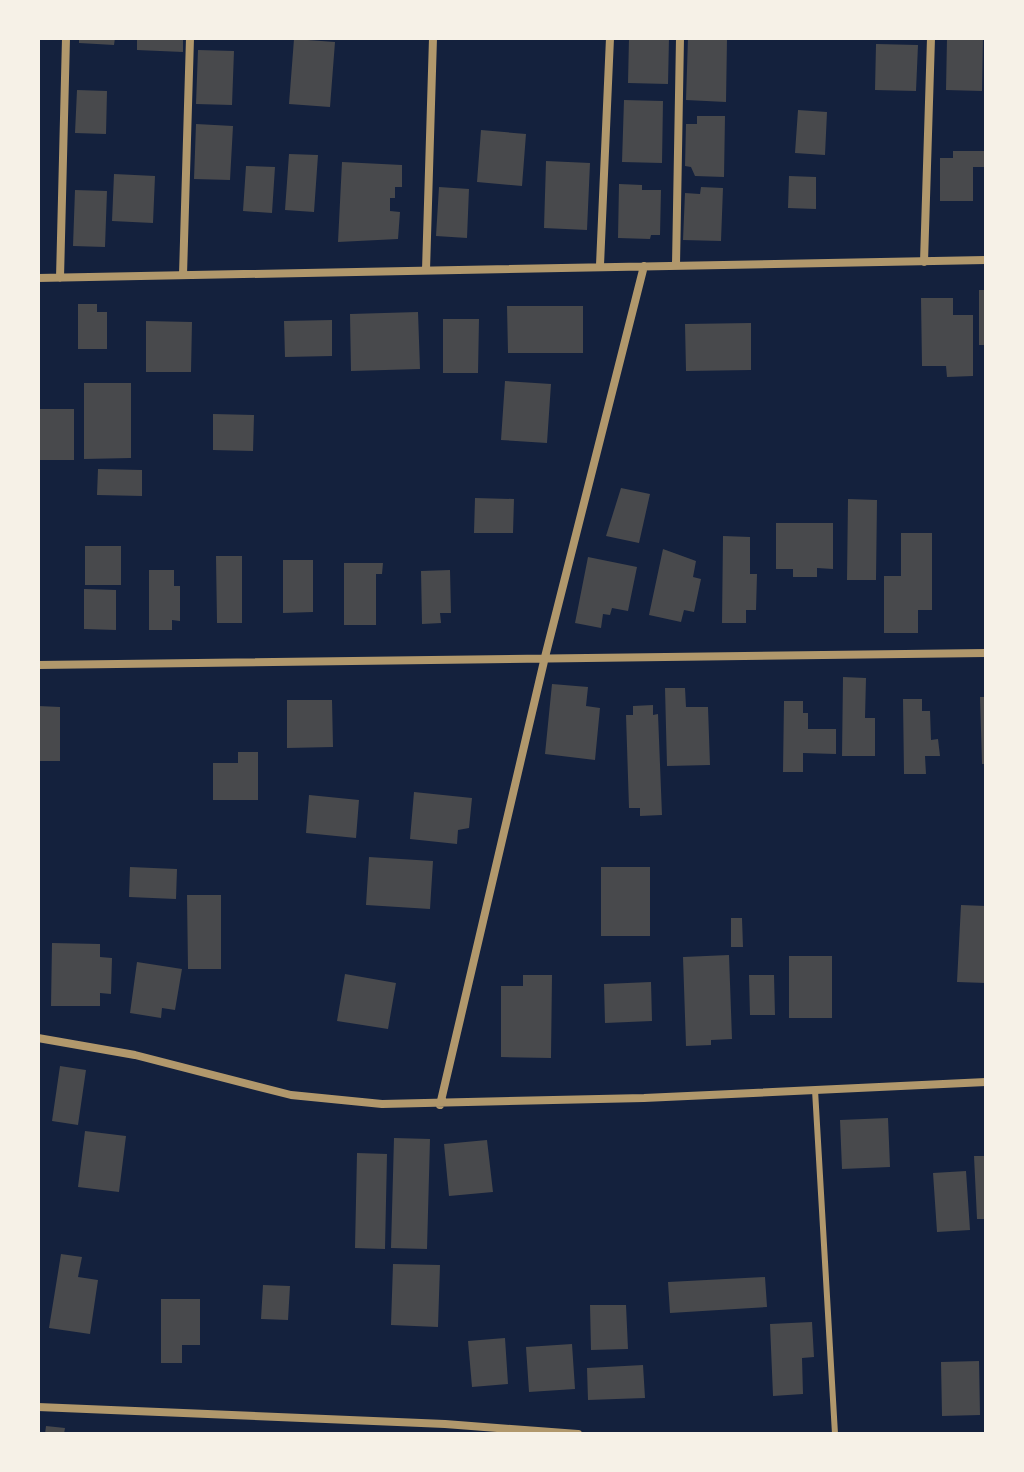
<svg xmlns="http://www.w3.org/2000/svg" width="1024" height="1472" font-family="Signika,sans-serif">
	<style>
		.building { fill: #48494c }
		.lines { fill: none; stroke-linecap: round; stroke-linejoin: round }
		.service { stroke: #b1986c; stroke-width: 6 }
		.minor { stroke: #b1986c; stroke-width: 8 }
	</style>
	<rect width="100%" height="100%" fill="#14213d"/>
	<path class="building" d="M79 38H115L114 45 79 43Z
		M137 38H183V52L137 50Z
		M629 38H669L668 84 628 83Z
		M688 38 727 39 726 102 686 100Z
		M947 38H983L982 91 946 90Z
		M294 39 335 42 330 107 289 104Z
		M876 44 918 45 916 91 875 90Z
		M198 50 234 51 232 105 196 104Z
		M77 90 107 91 106 134 75 133Z
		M624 100 663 101 662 163 622 162Z
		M798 110 827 112 825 155 795 153Z
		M697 116H725L724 177 695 176 691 167 685 166 686 124H697Z
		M196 124 233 126 230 180 194 179Z
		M481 130 526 134 522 186 477 182Z
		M953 151H985V167H973V201H940V158H953Z
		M289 154 318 155 314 212 285 210Z
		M546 161 590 163 587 230 544 228Z
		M342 162 402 165V187H395V198H390V211L400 212 398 239 338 242Z
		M246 166 275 167 272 213 243 211Z
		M114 174 155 176 153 223 112 221Z
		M789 176 816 177V209L788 208Z
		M619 184 642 185V190H661L660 235H651L650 239 618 238Z
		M439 187 469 189 467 238 436 236Z
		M701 187 723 188 721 241 683 240 685 193 700 194Z
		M75 190 107 191 105 247 73 246Z
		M979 290H986V345H979Z
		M921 298H953V315H973V376L947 377 946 366H922Z
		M78 304H97V312H107V349H78Z
		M507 306H583V353H508Z
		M418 312 420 369 351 371 350 314Z
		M443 319H479L478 373H443Z
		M332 320V356L285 357 284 321Z
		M146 321 192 322 191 372H146Z
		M751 323V370L686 371 685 324Z
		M505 381 551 384 547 443 501 440Z
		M84 383H131V458L84 459Z
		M38 409H74V460H38Z
		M213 414 254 415 253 451 213 450Z
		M98 469 142 470V496L97 495Z
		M621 488 650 494 639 543 606 536Z
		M475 498 514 499 513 533H474Z
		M848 499 877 500 876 580H847Z
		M776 523H833V569L817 568V577H793V569H776Z
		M901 533H932V610H918V633H884V576H901Z
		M723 536 750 537V574H757L756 610H746V623H722Z
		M85 546H121V585H85Z
		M663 549 696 561 693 577 701 579 694 612 684 610 681 622 649 615Z
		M216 556H242V623H217Z
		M588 557 637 567 628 611 612 608 610 615 603 614 601 628 575 623Z
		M283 560H313V612L283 613Z
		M344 563H383L382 574H376V625H344Z
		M149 570H174V586H180V621L172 620V630H149Z
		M450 570 451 613H440L441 623 422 624 421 571Z
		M84 589 116 590V630L84 629Z
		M843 677 866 678 865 718H875V756H842Z
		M552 684 588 687 586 706 600 708 595 760 545 754Z
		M665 688H685L686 707H708L710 765 667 766Z
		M980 697H986V764H982Z
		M903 699H922V711H930L931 740 938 739 940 756H925L926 774H904Z
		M287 700H332L333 747 287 748Z
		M784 701H803V713H808V729H836V754L803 753V772H783Z
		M653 705V715L658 714 662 815 640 816V808H629L626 715H633V706Z
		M38 706 60 707V761H38Z
		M238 752H258V800H213V763H238Z
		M414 792 472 798 469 828 458 830 457 844 410 839Z
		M309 795 359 800 356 838 306 833Z
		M369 857 433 861 430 909 366 905Z
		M130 867 177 869 176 899 129 897Z
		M601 867H650V936H601Z
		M187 895H221V969H188Z
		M961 905 986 906V983L957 982Z
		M731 918H742L743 947H731Z
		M52 943 100 944V957L112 958 111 994 100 993V1006H51Z
		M729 955 732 1039 711 1040V1045L686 1046 683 957Z
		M789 956H832V1018H789Z
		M137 962 182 969 175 1010 162 1008 161 1018 130 1013Z
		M345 974 396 983 388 1029 337 1021Z
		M523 975H552L551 1058 501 1057V986H523Z
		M749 975H774L775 1015H750Z
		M651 982 652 1021 605 1023 604 984Z
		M60 1066 86 1070 78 1125 52 1121Z
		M888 1118 890 1167 842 1169 840 1120Z
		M85 1131 126 1136 119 1192 78 1187Z
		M394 1138 430 1139 427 1249 391 1248Z
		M487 1140 493 1192 449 1196 444 1144Z
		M357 1153 387 1154 385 1249 355 1248Z
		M974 1156H986V1219H977Z
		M966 1171 970 1230 937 1232 933 1173Z
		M61 1254 82 1257 78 1277 98 1280 90 1334 49 1328Z
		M393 1264 440 1265 438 1327 391 1325Z
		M765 1277 767 1307 670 1313 668 1282Z
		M263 1285 290 1286 288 1320 261 1319Z
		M161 1299H200V1345H182V1363H161Z
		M590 1305H626L628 1349 591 1350Z
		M812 1322 814 1357 802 1358 803 1394 773 1396 770 1324Z
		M505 1338 508 1384 472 1387 468 1341Z
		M572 1344 575 1389 529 1392 526 1347Z
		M979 1361 980 1415 942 1416 941 1362Z
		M643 1365 645 1398 588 1400 587 1368Z
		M46 1426 65 1428 64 1434H45Z"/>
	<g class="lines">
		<path class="service" d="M815 1090 835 1434"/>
		<path class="minor" d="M924 262 931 38
			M600 265 610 38
			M676 265 680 38
			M426 270 433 38
			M183 275 190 38
			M38 278 986 260
			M60 278 66 38
			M38 665 986 653
			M38 1038 135 1055 291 1095 382 1104 644 1098 986 1082
			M440 1105 545 657 644 266
			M38 1407 445 1424 578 1434"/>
	</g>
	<rect width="1024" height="1472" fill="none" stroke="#f6f1e7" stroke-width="80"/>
</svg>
